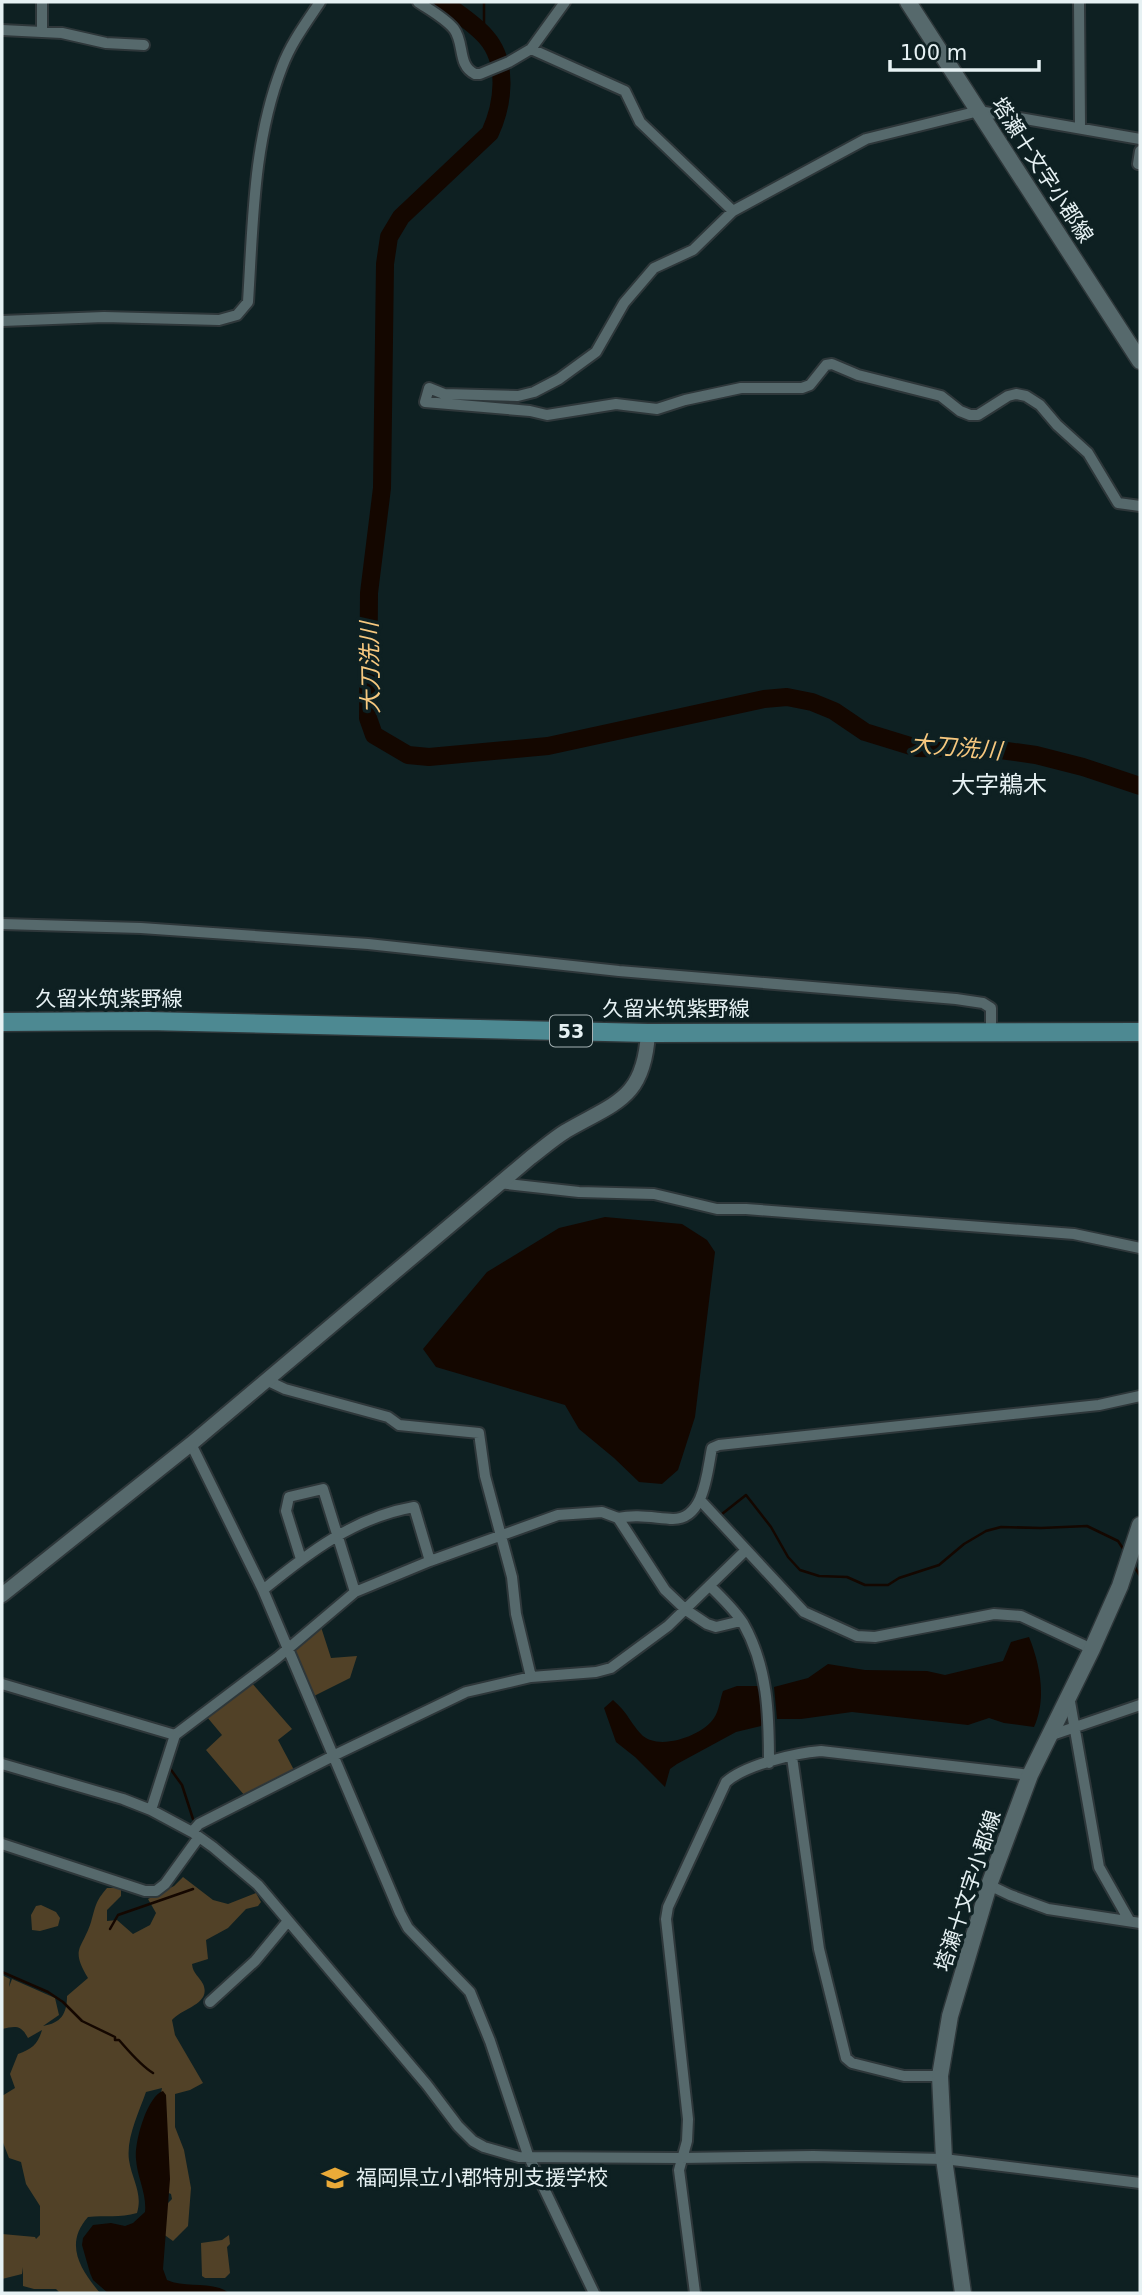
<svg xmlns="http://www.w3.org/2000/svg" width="1142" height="2295" font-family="'DejaVu Sans','Noto Sans JP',sans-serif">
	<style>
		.green { fill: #514127 }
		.water { fill: #140700 }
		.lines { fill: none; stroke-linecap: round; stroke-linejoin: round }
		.stream { stroke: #140700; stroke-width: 2.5 }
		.river { stroke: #140700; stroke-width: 18 }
		.minor-casing { stroke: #2e373a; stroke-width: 14 }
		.tertiary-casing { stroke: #2e373a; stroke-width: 18 }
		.secondary-casing { stroke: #2e373a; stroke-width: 19 }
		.primary-casing { stroke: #2e373a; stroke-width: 21 }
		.minor { stroke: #56696c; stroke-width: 10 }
		.tertiary { stroke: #56696c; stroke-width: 14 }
		.secondary { stroke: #56696c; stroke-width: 16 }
		.primary { stroke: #4d8992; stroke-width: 18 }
		.labels { text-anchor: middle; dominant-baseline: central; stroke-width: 7; stroke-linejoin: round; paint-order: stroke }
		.shield { fill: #0e2022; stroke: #a5b2b4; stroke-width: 2 }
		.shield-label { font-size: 19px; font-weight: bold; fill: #e6f1f3 }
		.street-label { font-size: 21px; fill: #e6f1f3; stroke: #0e2022 }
		.poi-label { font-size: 21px; fill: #e6f1f3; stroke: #0e2022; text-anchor: start }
		.water-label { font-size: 23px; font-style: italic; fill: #f7c87f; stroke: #0e2022 }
		.quarter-label { font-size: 24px; fill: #e6f1f3; stroke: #0e2022 }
	</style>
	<rect width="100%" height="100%" fill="#0e2022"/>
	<path class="green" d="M321 1627 331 1658 357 1656 350 1678 314 1696 294 1649Z
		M251 1682 292 1729 278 1740 294 1770 245 1796 206 1750 222 1735 207 1717Z
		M183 1877 213 1900 228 1904 256 1893 261 1902 258 1906 246 1909 228 1928 206 1940 208 1959 192 1964C193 1974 199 1976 203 1984 212 2004 182 2008 172 2020L175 2035 203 2083 190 2090 175 2094V2127L184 2150 191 2188 188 2226 173 2241 159 2231 163 2208 172 2199 171 2194 164 2191 160 2099 162 2088 146 2092C139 2112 126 2138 129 2160 132 2180 143 2193 137 2213 120 2218 105 2215 88 2217 64 2244 80 2269 100 2293H60L56 2289H34L23 2286V2267L22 2274 2 2279V2234L35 2237 36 2239 40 2235V2206L26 2184 21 2162 9 2158 2 2140V2096L15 2088 10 2074 18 2054C32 2049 38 2044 42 2030L28 2038C21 2025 16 2026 2 2029V1975L10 1979 9 1987 12 1979 55 1998 59 2015 43 2026C61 2023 67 2014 67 1996L88 1978C70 1948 82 1950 91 1922 96 1905 95 1902 107 1888H121V1896L107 1910V1921L117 1920 133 1934 150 1925 156 1913 148 1899 174 1886Z
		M41 1905 56 1912 60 1918 58 1926 40 1931 32 1930 31 1915 36 1906Z
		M229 2235 230 2244 227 2247 230 2273 225 2278H205L202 2276 201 2243 222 2240Z"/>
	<path class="water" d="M605 1217 682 1224 707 1240 715 1252 695 1417 678 1470 662 1484 639 1482 614 1458 579 1429 565 1405 436 1367 423 1349 487 1272 559 1228Z
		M1029 1637C1040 1664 1047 1699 1034 1727L1004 1723 989 1718 968 1725 852 1712 801 1719H777L774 1687 808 1678 828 1664 865 1670 927 1671 945 1675 1003 1661 1011 1642Z
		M737 1686H760L764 1717 761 1726 736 1732 677 1764 670 1769 665 1787 635 1757 616 1742 604 1708 613 1700C628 1713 630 1722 641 1734 657 1752 703 1736 714 1718 719 1711 720 1699 723 1691Z
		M163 2091 166 2095 170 2179 163 2269 167 2280C186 2289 212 2280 229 2293H108L93 2280 90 2273 82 2245 83 2238 93 2225 111 2223 125 2226 133 2223 145 2212C147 2194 137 2177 136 2159 134 2143 147 2096 163 2091Z"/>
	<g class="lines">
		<path class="stream" d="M484 2V34
			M722 1514 746 1495 771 1527 788 1557 800 1570 819 1576 847 1577 865 1585H888L899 1578 939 1565 964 1544 986 1531 1001 1527 1041 1528 1087 1526 1118 1541 1124 1550
			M1133 1564 1140 1576
			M169 1767 182 1785 193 1819
			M110 1929 118 1915 193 1889
			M2 1972 48 1992 63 2002 82 2021 115 2037V2040H119C128 2050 140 2065 153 2073"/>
		<path class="river" d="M443 2C457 13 475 24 486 37 509 63 503 105 490 133L401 217 389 237 385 264 382 488 369 593 368 718 374 735 408 755 429 757 548 746 764 699 787 697 812 702 834 711 865 732 917 748 993 749 1036 755 1083 767 1140 786"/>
		<g class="minor-casing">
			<path id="minor" d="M418 2C430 10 445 18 454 29 465 44 457 65 475 74H480L509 62 531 49 565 2
				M1079 2 1080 126
				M2 30 62 33 106 43 144 45
				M42 32V2
				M531 49 625 91 640 122 733 211
				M1140 139 979 111 866 139 733 211 693 250 654 268 624 303 596 352 559 379 534 392 518 396 444 394 429 388 425 402 530 411 547 415 616 404 657 409 685 400 741 388H802L810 385 826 365 832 364 858 375 941 396 960 411 970 415H978L1008 396 1016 394 1026 396 1040 405 1057 425 1088 453 1118 503 1140 506
				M1140 151 1138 164H1140
				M2 321 104 317 219 320 237 315 248 302C253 224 253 141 282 67 291 43 306 23 320 2
				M2 924 141 928 368 944 619 971 956 999 983 1003 991 1008V1033
				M498 1183 579 1192 654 1194 717 1209H746L1074 1234 1140 1248
				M266 1380 285 1389 388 1417 399 1425 479 1433 485 1476 512 1577 516 1614 531 1677
				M191 1444 263 1590 400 1913 408 1928 470 1992 490 2041 528 2155 594 2293
				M700 1500 804 1612 857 1636 875 1637 994 1614 1021 1616 1092 1649
				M618 1518C637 1514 654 1518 673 1519 705 1519 707 1471 712 1448L719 1445 1099 1405 1140 1396
				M301 1559 286 1511 289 1497 323 1489 355 1592
				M710 1586C721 1597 734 1609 743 1623 768 1667 769 1714 769 1763
				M263 1590C308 1553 355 1517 414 1507L430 1561
				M2 1684 175 1735
				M1069 1696 1099 1867 1129 1920
				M1049 1736 1140 1705
				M792 1757 819 1949 846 2058 852 2063 904 2076H940
				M2 1764 123 1799 151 1810 192 1832 213 1847 258 1885 427 2085 458 2126 473 2141 484 2147 519 2157 681 2158 813 2156 944 2159 1140 2183
				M151 1810 175 1735 277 1658 355 1592 430 1561 558 1515 602 1512 618 1518 665 1590 686 1610 707 1624 716 1627 741 1621
				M192 1832 199 1824 339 1753 466 1692 531 1677 596 1672 611 1668 668 1626 745 1551
				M2 1844 145 1891H156L165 1884 199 1837
				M989 1885 1010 1895 1048 1909 1140 1923
				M210 2002 255 1961 288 1921
				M695 2293 679 2170 687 2141 688 2119 666 1919 668 1907 726 1782C745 1765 795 1753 821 1751L1030 1775"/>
		</g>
		<g class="tertiary-casing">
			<path id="tertiary" d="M2 1595 191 1444 530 1158C542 1149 553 1139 566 1131 616 1102 644 1099 648 1033"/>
		</g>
		<g class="secondary-casing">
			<path id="secondary" d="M908 2 1140 361
				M963 2293 944 2159 940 2076 950 2016 989 1885 1030 1775 1092 1649 1120 1586 1140 1525"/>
		</g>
		<g class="primary-casing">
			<path id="primary" d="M2 1022 147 1021 648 1033 1140 1032"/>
		</g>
		<use href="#minor" class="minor"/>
		<use href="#tertiary" class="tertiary"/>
		<use href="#secondary" class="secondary"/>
		<use href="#primary" class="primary"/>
	</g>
	<defs>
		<g id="school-bare" transform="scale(2.1)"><path d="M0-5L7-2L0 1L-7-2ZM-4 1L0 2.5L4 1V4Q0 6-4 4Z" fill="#eaaa38" stroke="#0e2022" stroke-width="2.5" paint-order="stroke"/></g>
	</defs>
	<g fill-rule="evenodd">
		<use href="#school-bare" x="335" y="2178"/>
	</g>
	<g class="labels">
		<rect class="shield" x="550" y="1015.5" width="42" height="31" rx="5"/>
		<g class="shield-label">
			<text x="571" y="1031">53</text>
		</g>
		<g class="street-label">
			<text transform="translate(1042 170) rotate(57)">塔瀬十文字小郡線</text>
			<text x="109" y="999">久留米筑紫野線</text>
			<text x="676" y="1009">久留米筑紫野線</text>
			<text transform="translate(968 1891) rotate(-72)">塔瀬十文字小郡線</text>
		</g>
		<g class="poi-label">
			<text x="356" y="2178">福岡県立小郡特別支援学校</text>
		</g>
		<g class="water-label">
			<text transform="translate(370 668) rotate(-91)">大刀洗川</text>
			<text transform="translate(956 747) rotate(5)">大刀洗川</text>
		</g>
		<g class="quarter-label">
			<text x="999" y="785">大字鵜木</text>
		</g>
	</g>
	<rect width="1142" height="2295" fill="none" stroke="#e6f1f3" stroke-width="7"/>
	<path d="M890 60v10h149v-10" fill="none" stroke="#e6f1f3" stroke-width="3.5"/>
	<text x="900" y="60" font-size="21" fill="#e6f1f3" stroke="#0e2022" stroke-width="5" paint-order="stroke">100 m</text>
</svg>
